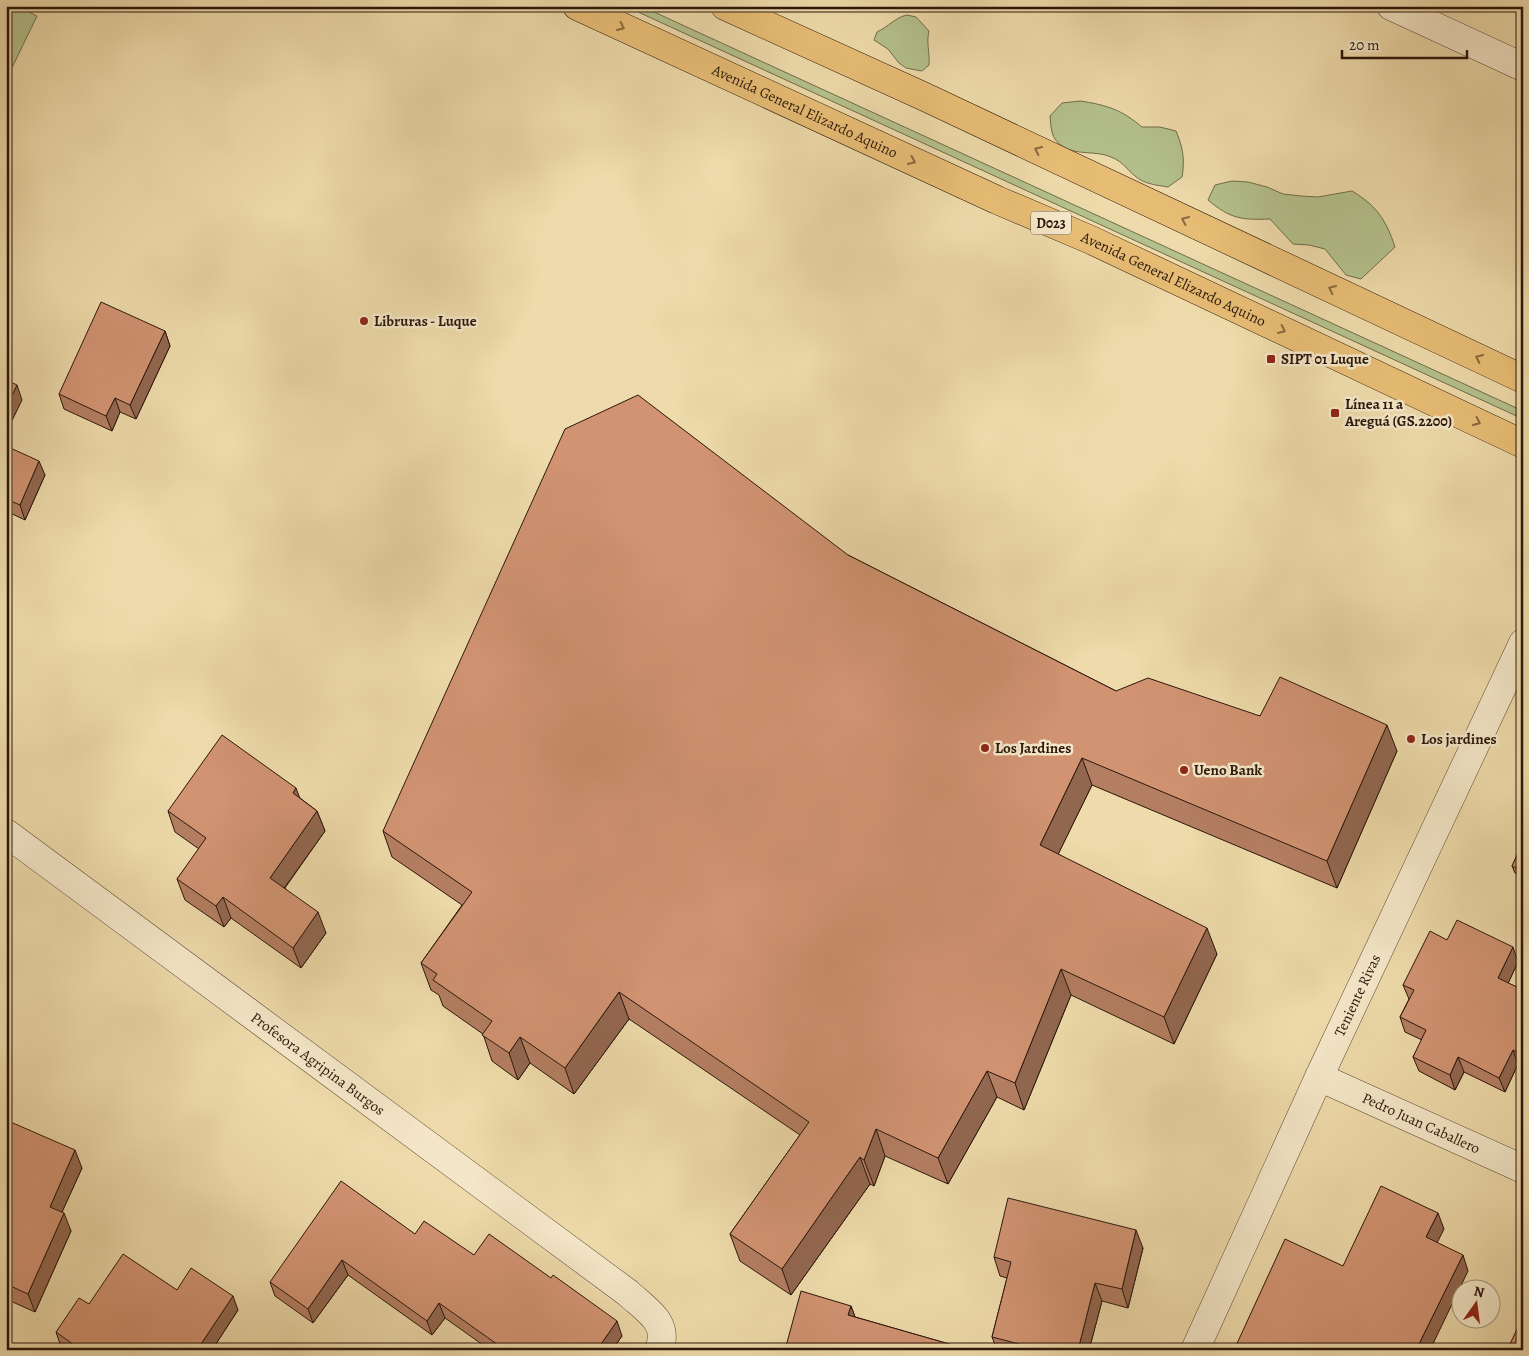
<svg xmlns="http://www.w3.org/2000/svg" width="1529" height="1356" font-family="Alegreya,serif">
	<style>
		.green { fill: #b4c18c; stroke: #706c4c }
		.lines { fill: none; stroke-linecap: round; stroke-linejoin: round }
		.minor-casing { stroke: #5c4833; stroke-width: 29 }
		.tertiary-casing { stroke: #5c4833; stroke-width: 29 }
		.primary-casing { stroke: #2b170b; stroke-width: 29 }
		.minor { stroke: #f4e7c8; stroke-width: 28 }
		.tertiary { stroke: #f4e7c8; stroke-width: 28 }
		.primary { stroke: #e7bd75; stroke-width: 28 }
		.wall { fill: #b47e62; stroke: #2b170b }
		.shaded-wall { fill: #926750; stroke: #2b170b }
		.building { fill: #d19372; stroke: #2b170b }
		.oneway { stroke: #896a40 }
		.poi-dot { fill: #8f2418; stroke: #f4e7c8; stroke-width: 2 }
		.labels { text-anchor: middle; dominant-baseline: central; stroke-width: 5; stroke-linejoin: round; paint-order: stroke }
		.shield { fill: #f4e7c8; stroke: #675544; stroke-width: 1 }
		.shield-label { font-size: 14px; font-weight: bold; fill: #2b170b }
		.street-label { font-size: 15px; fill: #2b170b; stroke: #f4e7c8 }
		.poi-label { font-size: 15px; font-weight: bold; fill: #2b170b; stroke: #f4e7c8; text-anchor: start }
	</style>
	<rect width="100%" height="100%" fill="#eedaaa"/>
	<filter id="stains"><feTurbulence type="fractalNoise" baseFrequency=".004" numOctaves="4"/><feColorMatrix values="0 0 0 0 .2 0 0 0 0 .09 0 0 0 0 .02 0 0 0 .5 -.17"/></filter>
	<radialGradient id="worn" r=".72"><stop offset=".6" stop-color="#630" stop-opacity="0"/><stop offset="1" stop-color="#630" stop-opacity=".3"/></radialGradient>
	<path class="green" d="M6 6H16L37 16 6 80Z
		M625 6H641L1523 411V419Z
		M907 15 916 17 929 31C926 42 930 53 929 65L922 71 906 68 899 63 888 49 874 40 877 32C888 27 896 17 907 15Z
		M1080 101C1107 105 1122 110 1142 127H1160L1176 131C1183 148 1185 159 1182 177L1168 187C1156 185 1144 184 1135 176 1125 168 1125 163 1111 157 1095 150 1077 156 1062 146 1051 139 1051 128 1050 116L1062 103Z
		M1232 181 1248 182 1267 187 1283 194 1301 196 1318 197 1352 191C1377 206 1386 220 1395 247L1361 279 1346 275 1325 249 1309 245 1293 244 1270 219C1241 220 1231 219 1208 200L1215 185Z"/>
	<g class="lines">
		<g class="minor-casing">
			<g id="minor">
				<path id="s1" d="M6 833 628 1293C647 1311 670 1322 659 1350"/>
				<path id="s2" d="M1319 1077 1523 1169"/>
				<path id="s3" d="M1195 1350 1319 1077 1523 643"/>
			</g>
		</g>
		<g class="tertiary-casing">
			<path id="tertiary" d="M1391 6 1523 67"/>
		</g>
		<g class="primary-casing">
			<g id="primary">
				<path id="s4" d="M577 6 997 200 1091 240 1523 444"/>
				<path d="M725 6 925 97 1523 379"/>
			</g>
		</g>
		<use href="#minor" class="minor"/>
		<use href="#tertiary" class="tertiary"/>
		<use href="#primary" class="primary"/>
	</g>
	<path class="wall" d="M165 331 170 346 136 419 120 412 112 431 64 409 59 394Z
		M6 446 45 475 25 520 6 511Z
		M848 555 1116 691 1260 716 1397 751 1337 888 1092 785 1058 854 1217 954 1174 1044 1071 995 1024 1110 997 1097 948 1184 885 1156 874 1186 870 1184 791 1295 740 1261 730 1234 800 1135 629 1019 574 1094 530 1063 518 1080 492 1061 483 1034 443 1006 439 995 431 990 421 963 462 905 392 857 383 831Z
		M300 798 317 811 325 831 285 888 326 933 301 968 231 918 224 927 185 900 177 879 199 849 175 832 168 811Z
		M1523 842V877L1515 873 1512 866Z
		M1447 940 1518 962 1508 983 1523 990V1066L1518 1064 1505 1092 1464 1072 1455 1090 1419 1071 1413 1057 1422 1040 1405 1032 1400 1017 1409 999 1403 985Z
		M6 1120 82 1168 62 1212 71 1231 35 1312 6 1299Z
		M415 1234 474 1255 622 1336 612 1350H490L445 1318 432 1335 348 1275 313 1323 275 1296 270 1282Z
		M1143 1248 1128 1308 1102 1301 1089 1350H997L992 1337 1007 1278 1000 1276 994 1257Z
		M177 1290 238 1310 212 1350H66L61 1347 56 1332 89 1304Z
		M851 1306 855 1317 970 1350H785Z"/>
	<path class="shaded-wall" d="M165 331 170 346 136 419 130 405Z
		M17 385 22 400 6 433V408Z
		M115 398 120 412 112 431 106 416Z
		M39 461 45 475 25 520 20 505Z
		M1387 725 1397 751 1337 888 1327 861Z
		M1082 758 1092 785 1050 871 1040 845Z
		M296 788 304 809 293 793Z
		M317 811 325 831 277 898 270 878Z
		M223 897 231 918 224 927 216 906Z
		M318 912 326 933 301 968 293 948Z
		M1207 928 1217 954 1174 1044 1164 1017Z
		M1513 947 1518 962 1504 992 1498 978Z
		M1061 969 1071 995 1024 1110 1015 1083Z
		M619 992 629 1019 574 1094 565 1068Z
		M520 1037 530 1063 518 1080 509 1053Z
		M1513 1050 1518 1064 1505 1092 1499 1078Z
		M1458 1057 1464 1072 1455 1090 1450 1075Z
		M987 1071 997 1097 948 1184 938 1158Z
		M876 1129 885 1156 874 1186 864 1160Z
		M75 1150 82 1168 56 1225 50 1207Z
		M860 1157 870 1184 791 1295 782 1269Z
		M64 1213 71 1231 35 1312 28 1294Z
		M1438 1213 1444 1229 1432 1253 1426 1237Z
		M1136 1230 1143 1248 1128 1308 1122 1289Z
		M1463 1255 1468 1271 1430 1350H1416Z
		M342 1260 348 1275 313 1323 308 1309Z
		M1095 1283 1102 1301 1089 1350H1078Z
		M233 1296 238 1310 212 1350H203L201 1344Z
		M439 1303 445 1318 432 1335 427 1321Z
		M851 1306 858 1325 848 1315Z
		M617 1321 622 1336 612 1350H597Z
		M812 1344 815 1350H808Z"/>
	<path class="building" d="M101 302 165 331 130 405 115 398 106 416 59 394Z
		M6 380 17 385 6 408Z
		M638 395 848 555 1116 691 1148 678 1260 716 1280 677 1387 725 1327 861 1082 758 1040 845 1207 928 1164 1017 1061 969 1015 1083 987 1071 938 1158 876 1129 864 1160 860 1157 782 1269 730 1234 809 1122 619 992 565 1068 520 1037 509 1053 482 1035 492 1021 433 980 437 974 421 963 472 892 383 831 565 429Z
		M6 446 39 461 20 505 6 499Z
		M222 735 296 788 293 793 317 811 270 878 318 912 293 948 223 897 216 906 177 879 206 838 168 811Z
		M1523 842V871L1512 866Z
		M1457 920 1513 947 1498 978 1523 990V1055L1513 1050 1499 1078 1458 1057 1450 1075 1413 1057 1426 1030 1400 1017 1414 990 1403 985 1430 931 1447 940Z
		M6 1120 75 1150 50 1207 64 1213 28 1294 6 1284Z
		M341 1181 415 1234 424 1221 474 1255 489 1234 551 1278 553 1275 617 1321 597 1350H499L501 1347 439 1303 427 1321 342 1260 308 1309 270 1282Z
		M1381 1186 1438 1213 1426 1237 1463 1255 1416 1350H1234L1285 1239 1343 1266Z
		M1008 1198 1136 1230 1122 1289 1095 1283 1078 1350H1042L992 1337 1011 1262 994 1257Z
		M123 1254 177 1290 191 1268 233 1296 201 1344 209 1350H138L137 1349 136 1350H81L56 1332 79 1298 89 1304Z
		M801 1291 851 1306 848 1315 970 1350H834L812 1344 808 1350H785Z
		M1523 1317V1350H1507Z"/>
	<defs><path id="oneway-chevron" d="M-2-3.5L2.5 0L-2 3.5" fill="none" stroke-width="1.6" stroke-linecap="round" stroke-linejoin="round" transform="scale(1.25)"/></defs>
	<g class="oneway">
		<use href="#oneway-chevron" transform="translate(621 27) rotate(25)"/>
		<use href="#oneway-chevron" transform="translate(1038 150) rotate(-155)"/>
		<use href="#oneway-chevron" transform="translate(912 161) rotate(25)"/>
		<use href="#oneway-chevron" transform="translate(1185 220) rotate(-155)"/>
		<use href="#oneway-chevron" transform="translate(1332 289) rotate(-155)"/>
		<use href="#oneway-chevron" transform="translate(1282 330) rotate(25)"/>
		<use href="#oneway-chevron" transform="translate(1479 358) rotate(-155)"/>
		<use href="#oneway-chevron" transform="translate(1477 422) rotate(25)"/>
	</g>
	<g class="poi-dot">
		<circle cx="364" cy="321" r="5"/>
		<rect x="1266" y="354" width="10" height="10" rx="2.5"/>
		<rect x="1330" y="408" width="10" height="10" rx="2.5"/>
		<circle cx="1411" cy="739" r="5"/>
		<circle cx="985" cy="748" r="5"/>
		<circle cx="1184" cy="770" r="5"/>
	</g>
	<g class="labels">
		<rect class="shield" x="1031" y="211.5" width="40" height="23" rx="4"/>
		<g class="shield-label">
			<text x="1051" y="223">D023</text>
		</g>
		<g class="street-label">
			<text stroke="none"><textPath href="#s4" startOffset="251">Avenida General Elizardo Aquino</textPath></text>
			<text stroke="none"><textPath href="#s4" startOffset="656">Avenida General Elizardo Aquino</textPath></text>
			<text stroke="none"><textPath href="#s3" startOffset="390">Teniente Rivas</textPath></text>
			<text stroke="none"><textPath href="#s1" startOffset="388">Profesora Agripina Burgos</textPath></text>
			<text stroke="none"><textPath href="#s2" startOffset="112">Pedro Juan Caballero</textPath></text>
		</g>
		<g class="poi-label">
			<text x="374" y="321">Libruras - Luque</text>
			<text x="1281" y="359">SIPT 01 Luque</text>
			<text x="1345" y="404">Línea 11 a<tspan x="1345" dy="17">Areguá (GS.2200)</tspan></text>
			<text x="1421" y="739">Los jardines</text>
			<text x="995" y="748">Los Jardines</text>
			<text x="1194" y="770">Ueno Bank</text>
		</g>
	</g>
	<rect width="1529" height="1356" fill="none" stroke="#eedaaa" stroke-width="25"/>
	<rect x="8" y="8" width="1514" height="1341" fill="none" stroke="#2b170b" stroke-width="2.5"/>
	<rect x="12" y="12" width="1504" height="1331" fill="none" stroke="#2b170b"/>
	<g transform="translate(1476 1304) rotate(14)"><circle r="24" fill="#f4e7c8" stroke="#a4947c"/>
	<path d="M0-4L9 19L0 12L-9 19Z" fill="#8f2418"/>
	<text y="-8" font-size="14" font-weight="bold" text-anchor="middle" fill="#2b170b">N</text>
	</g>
	<path d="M1342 50v8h125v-8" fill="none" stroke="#2b170b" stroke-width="2.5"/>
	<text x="1349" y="50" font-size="15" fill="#2b170b" stroke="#f4e7c8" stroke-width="4" paint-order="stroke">20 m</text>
	<rect width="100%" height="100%" filter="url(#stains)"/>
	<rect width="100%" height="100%" fill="url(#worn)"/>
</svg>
